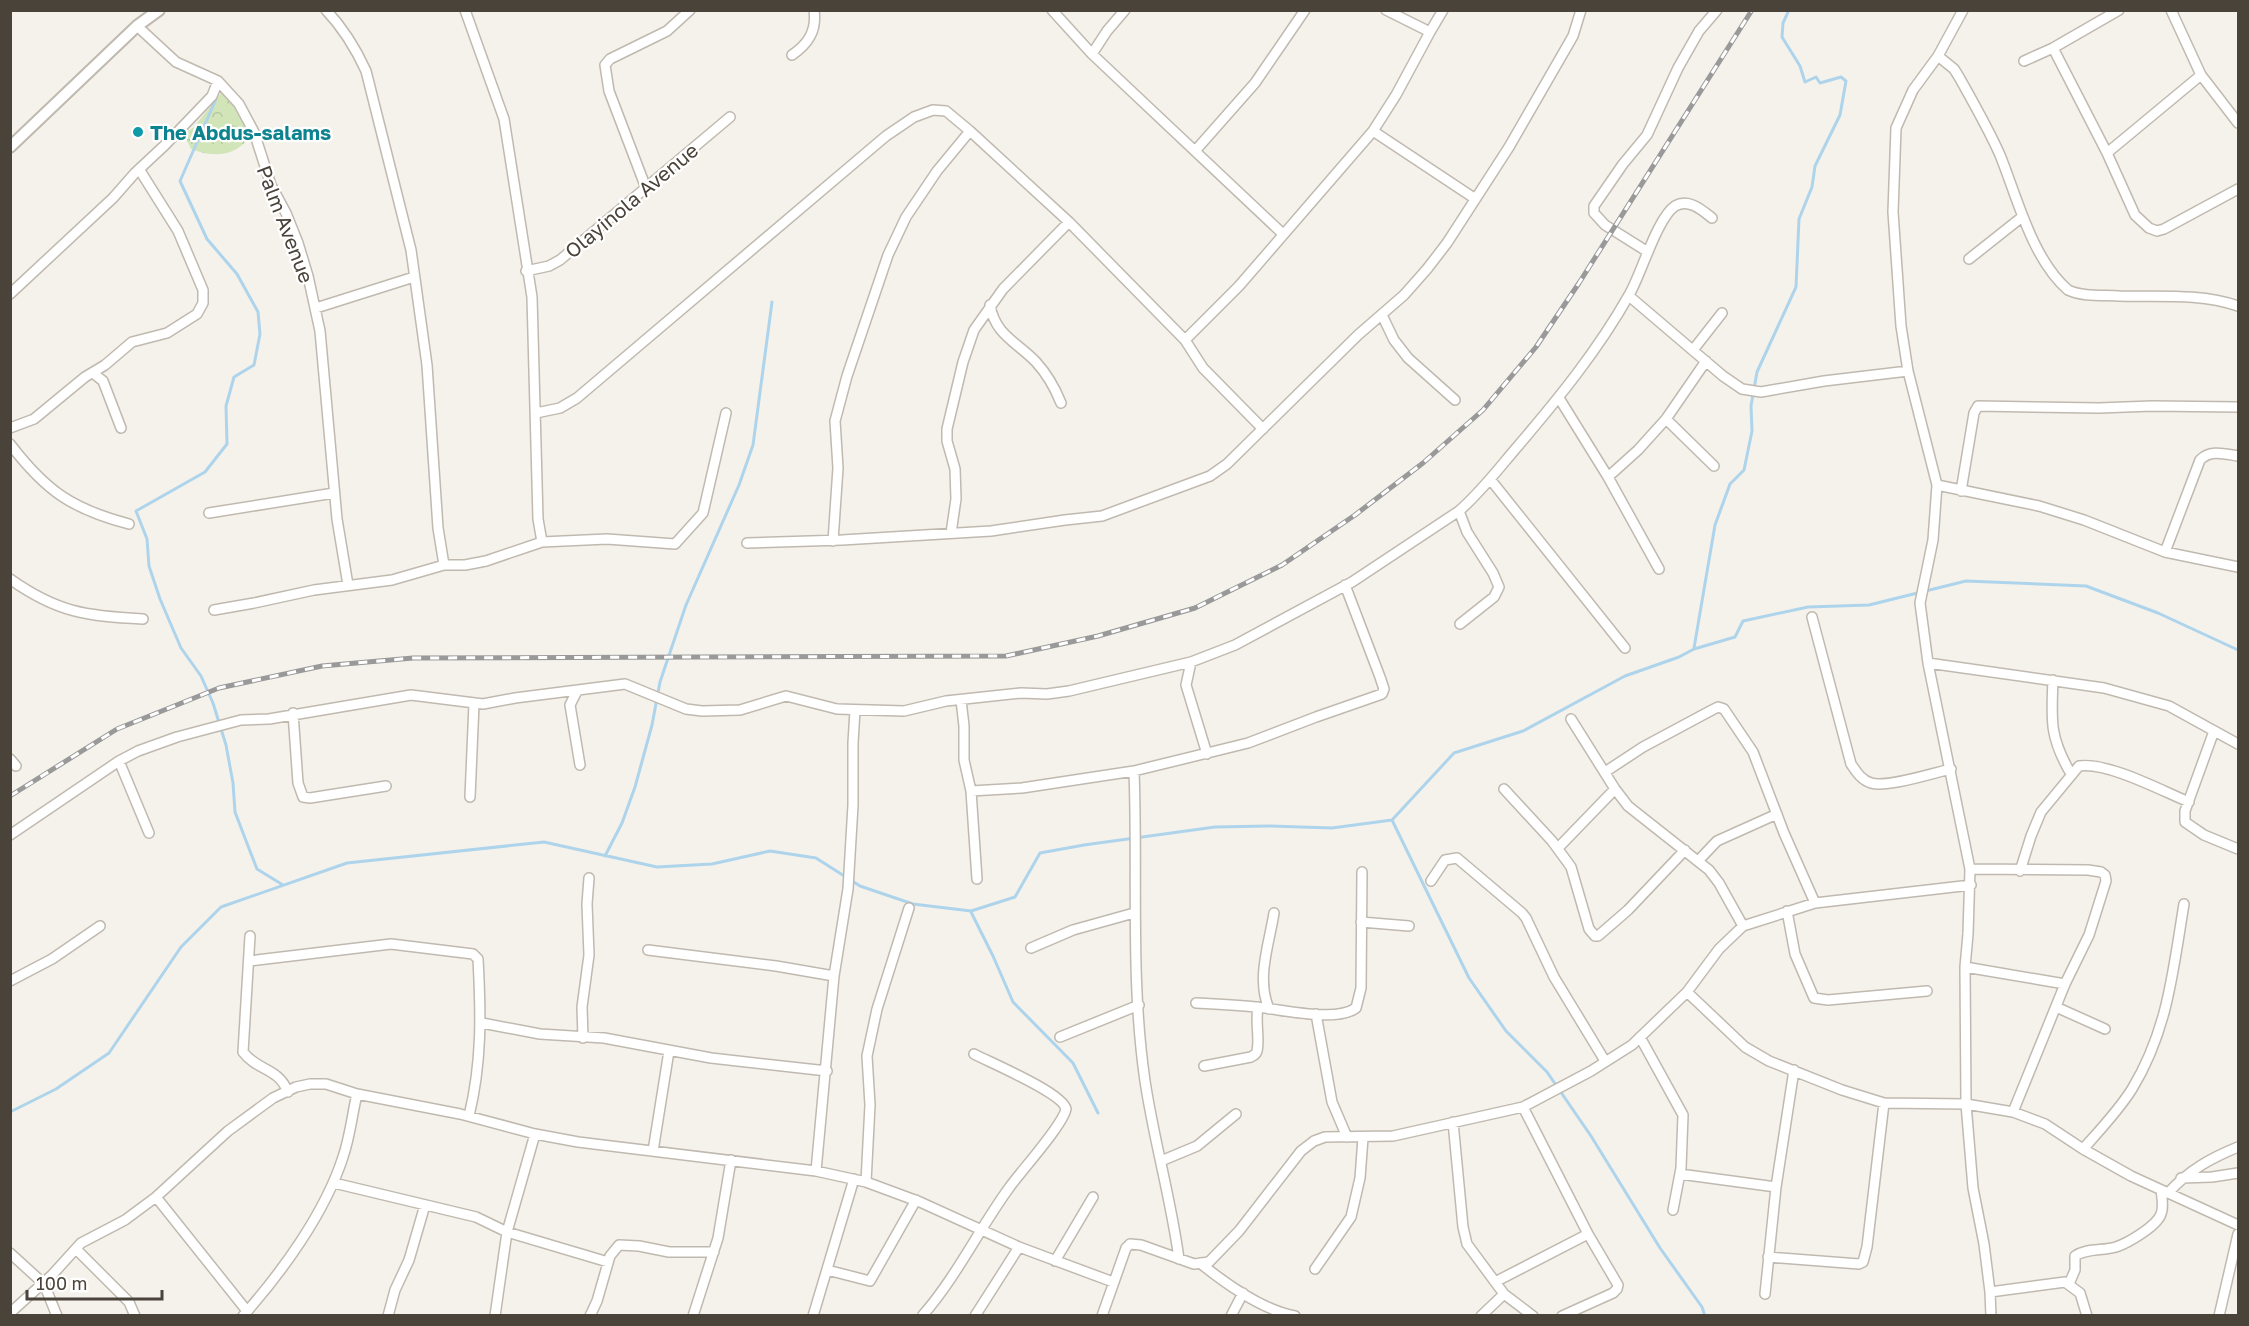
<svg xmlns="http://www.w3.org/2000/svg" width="2249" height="1326" font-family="'Golos Text',sans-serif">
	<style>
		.forest { fill: url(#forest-crowns) }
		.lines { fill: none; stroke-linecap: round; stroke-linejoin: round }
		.stream { stroke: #aed4ec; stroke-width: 3 }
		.minor-casing { stroke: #c0b9af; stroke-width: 12 }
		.tertiary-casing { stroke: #c0b9af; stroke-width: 14 }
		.minor { stroke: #fff; stroke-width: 9 }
		.tertiary { stroke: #fff; stroke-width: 10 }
		.rail-casing { stroke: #999; stroke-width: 5 }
		.rail { stroke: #fff; stroke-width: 3; stroke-dasharray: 9; stroke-linecap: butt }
		.culture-dot { fill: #0f9aa8; stroke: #fff; stroke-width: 2 }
		.labels { text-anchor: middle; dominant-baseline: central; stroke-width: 4.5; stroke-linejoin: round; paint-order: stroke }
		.culture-label { font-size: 20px; font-weight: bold; fill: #0d838f; stroke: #fff; text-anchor: start }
		.street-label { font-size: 20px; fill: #49433a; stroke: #fff }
	</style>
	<defs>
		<pattern id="forest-crowns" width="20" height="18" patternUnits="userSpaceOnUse" patternTransform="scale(1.5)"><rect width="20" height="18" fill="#d2e5b9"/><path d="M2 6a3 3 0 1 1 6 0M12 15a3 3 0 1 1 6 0" fill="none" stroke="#b6c6a0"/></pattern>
	</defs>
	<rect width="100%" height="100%" fill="#f5f2ec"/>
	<path class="forest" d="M225 88 254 131C239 156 217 159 191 149L185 136 186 132 193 128Z"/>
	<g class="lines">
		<path class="stream" d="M216 99 180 181 207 239 237 274 258 312 260 334 254 365 234 377 226 406 227 444 205 472 136 511 147 539 149 566 160 599 181 648 201 676 213 703 226 745 233 783 235 812 248 846 257 869 283 885
			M1694 648 1715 525 1730 484 1744 470 1752 431 1751 406 1757 372 1796 287 1799 219 1812 187 1815 166 1840 115 1846 81 1841 77 1820 83 1816 77 1805 82 1800 66 1782 37 1783 23 1789 10
			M1392 820 1469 978 1506 1031 1547 1072 1591 1136 1660 1248 1702 1307 1705 1316
			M605 856 622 823 635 787 652 725 660 682 686 605 739 485 753 445 772 302
			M971 912 993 956 1013 1002 1073 1063 1098 1113
			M10 1112 56 1089 109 1053 181 947 221 907 347 863 544 842 657 867 712 864 770 851 816 858 860 886 913 904 971 911 1015 897 1040 853 1084 845 1215 827 1269 826 1332 828 1392 820 1454 753 1523 731 1625 676 1679 657 1694 649 1735 637 1743 621 1808 607 1869 605 1966 581 2086 586 2158 613 2238 650"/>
		<g class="minor-casing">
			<path id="minor" d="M326 10C344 29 355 47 366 71L411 250 427 365 438 528 444 565
				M465 10 504 119 532 297 538 519 542 542
				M1052 10 1092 54 1283 234
				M1386 10 1430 32
				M1963 10 1938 56 1913 90 1896 128 1893 212 1901 326 1908 371 1937 485 1933 540 1920 603 1928 663 1970 869 1968 934 1965 967 1966 1104 1973 1188 1984 1244 1990 1292 1991 1316
				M2171 10 2201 75 2238 123
				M137 26 176 62 218 81 239 104 254 132 271 185 286 213 298 243 308 276 320 331 337 519 348 585
				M2053 48 2107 153 2135 215 2149 228 2157 231 2164 229 2238 189
				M1092 54 1107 31 1125 10
				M792 55C808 44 817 31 814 10
				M1938 56 1954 69 1959 77C1973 102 1988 128 2000 155 2017 197 2032 259 2068 290 2083 297 2103 295 2119 296 2159 297 2200 293 2238 306
				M2024 61 2053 48 2119 10
				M1373 131 1474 198
				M1195 151 1255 83 1305 10
				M2107 153 2201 75
				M646 188 609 91 605 65 610 59 667 31 690 10
				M1648 252 1605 225 1594 213V206L1623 164 1647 135 1678 68 1699 31 1717 10
				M1969 259 2022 217
				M526 271 549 266 560 260 730 117
				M10 294 113 198 135 173 165 145 212 96 218 81
				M1629 296 1723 376 1742 389 1761 392 1824 381 1908 371
				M990 305C995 335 1017 342 1036 362 1047 374 1055 388 1061 403
				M316 308 414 277
				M1382 315 1394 340 1408 358 1455 400
				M1185 340 1239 286 1373 131 1396 95 1430 32 1443 10
				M1693 350 1722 313
				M93 373 103 381 121 428
				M1559 398 1608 477 1659 569
				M536 413 560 408 577 398 886 136 914 117 933 110 946 111 970 131 1069 222 1185 340 1203 368 1263 429
				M1666 419 1714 466
				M10 428 34 419 85 377 105 365 132 342 167 333 197 314 203 303V290L178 231 139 169
				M10 444C46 491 72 509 129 524
				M1608 477 1638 450 1666 419 1706 361
				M1490 479 1625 648
				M1937 485 2039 506 2084 520 2165 552 2238 567
				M1961 491 1974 413 1978 406 2099 408 2152 406 2238 407
				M1459 511 1467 532 1493 573 1499 587 1494 597 1460 624
				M209 513 334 493
				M951 533 956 499 955 469 947 441V429L963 362 974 330 1003 289 1069 222
				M833 541 838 468 835 421 847 376 888 255 906 217 937 171 970 131
				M747 543 842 540 991 531 1065 520 1102 516 1210 476 1227 464 1358 335 1404 295 1427 269 1447 243 1509 147 1573 36 1581 10
				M2165 552 2200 460C2210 449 2225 454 2238 456
				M10 579C58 613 87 616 143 619
				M214 610 254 603 314 590 392 580 444 565H465L486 561 542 542 607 539 675 544 703 513 726 413
				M1812 617 1851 764C1856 771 1861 780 1871 783 1887 788 1933 773 1951 769
				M1191 662 1186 685 1207 754
				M1928 663 2104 688 2169 706 2238 744
				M2053 680C2051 722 2050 738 2071 774
				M577 691 570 705 580 765
				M961 700 964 726V760L971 791 977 879
				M293 713 298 783 303 797 310 798 386 786
				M1571 719 1615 789 1628 806 1709 870 1719 883 1743 926
				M2214 731 2185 811V822L2204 835 2238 849
				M10 759 16 766
				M119 761 149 833
				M1134 771C1138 874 1130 978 1145 1081 1154 1141 1171 1199 1179 1259
				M1605 772 1643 747 1712 710 1718 707 1724 709 1753 752 1784 833 1815 903
				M1504 789 1552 841 1571 867 1589 929 1595 936H1598L1628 910 1685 850
				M971 791 1022 788 1134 771 1248 743 1316 717 1382 694 1384 689 1380 677 1345 585
				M470 797 474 704
				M10 835 119 761 138 751 177 737 241 720 269 719 411 695 483 704 515 698 625 684 686 709 702 711 740 710 786 696 837 709 904 711 946 701 1021 693 1047 694 1069 691 1191 662 1235 645 1352 582 1459 511C1481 492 1499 468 1518 446 1558 399 1598 350 1629 295 1641 275 1657 218 1675 206 1689 198 1702 210 1712 218
				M1558 848 1615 789
				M1698 861 1717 841 1777 814
				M1970 869 2088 870 2101 872 2105 875 2106 881 2089 935 2065 984
				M2020 871 2031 836 2041 812 2079 766C2108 762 2160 790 2189 802
				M1431 881 1445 860 1457 858 1522 913 1526 918 1554 977 1605 1061
				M1787 911 1795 954 1814 998 1828 1000 1927 991
				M1361 922 1409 926
				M250 936 243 1052C257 1071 278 1067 288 1092
				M1031 948 1073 930 1134 913
				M648 950 776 966 834 976
				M249 961 391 944 473 954 478 959C481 1014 482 1062 469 1116
				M1965 967 2065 984 2013 1112
				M10 981 52 959 100 926
				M1687 992 1745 1047 1769 1061 1842 1090 1884 1103 1966 1104 2013 1112 2045 1124 2083 1149 2131 1176 2238 1225
				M1196 1003C1216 1004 1236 1005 1256 1007 1281 1009 1335 1023 1356 1008L1361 988 1362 872
				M2056 1007 2105 1029
				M1269 1009C1256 978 1269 945 1274 913
				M1316 1014 1332 1102 1347 1137
				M482 1023 540 1034 604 1038 711 1058 827 1071
				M1060 1037 1139 1005
				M1640 1037 1683 1115 1681 1168 1673 1210
				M583 1038 582 1007 589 955 587 904 589 878
				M1204 1066 1251 1057C1254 1055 1256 1055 1257 1051 1260 1039 1255 1022 1258 1007
				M1523 1107 1588 1234 1618 1285 1617 1289 1613 1293 1562 1316
				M1453 1122 1463 1227 1467 1244 1504 1294 1533 1316
				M2083 1149C2100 1130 2119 1110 2132 1089 2168 1030 2173 970 2184 904
				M653 1151 669 1051
				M1161 1161 1197 1146 1236 1114
				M816 1171 834 976 848 889 853 805V743L855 710
				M1680 1174 1776 1187
				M2181 1178 2212 1177 2238 1173
				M866 1182 870 1105 867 1056 877 1009 909 908
				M334 1183 476 1217 507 1232 608 1262
				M2168 1193C2189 1170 2211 1158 2238 1147
				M156 1197 247 1311
				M76 1249 129 1302 135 1316
				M10 1253 44 1284 57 1316
				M1768 1257 1859 1264 1863 1262 1867 1247 1884 1103
				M1055 1261 1093 1197
				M1200 1263C1226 1284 1262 1310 1295 1316
				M1315 1269 1351 1217 1360 1178 1363 1138
				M827 1270 870 1281 916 1200
				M1495 1282 1588 1234
				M2069 1284 2075 1270V1256C2087 1248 2102 1251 2116 1247 2128 1243 2157 1226 2161 1214 2164 1207 2162 1198 2161 1190
				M1990 1292 2065 1282 2080 1293 2087 1316
				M1765 1294 1776 1187 1794 1070
				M10 1313 52 1275 81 1243 125 1220 156 1197 228 1131 273 1098 296 1087 310 1084H326L357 1094 460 1114 535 1134 578 1142 816 1171 866 1182 920 1202 1019 1247 1113 1282
				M923 1315C957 1276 979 1229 1009 1188 1021 1171 1063 1125 1066 1109 1063 1093 991 1063 974 1054
				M243 1316C282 1272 325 1213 343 1157 350 1137 352 1115 357 1094
				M388 1316 395 1290 409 1260 425 1205
				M495 1316 507 1232 535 1134
				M590 1316 597 1301 610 1256 619 1245 639 1246 669 1252H714
				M693 1316 718 1238 731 1160
				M813 1316 854 1179
				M975 1316 1019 1247
				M1102 1316 1126 1248 1130 1244 1141 1245 1194 1264 1209 1262 1239 1231 1301 1151 1314 1141 1325 1137 1393 1136 1523 1107 1591 1071 1632 1045 1687 992 1719 949 1743 926 1815 903 1971 885
				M1231 1316 1243 1293
				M1481 1316 1504 1294
				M2219 1316 2238 1234"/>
		</g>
		<g class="tertiary-casing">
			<path id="tertiary" d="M10 147 137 26 159 10"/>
		</g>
		<use href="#minor" class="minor"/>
		<use href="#tertiary" class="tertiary"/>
		<g class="rail-casing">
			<path id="rail" d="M10 796 117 729 219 688 322 666 413 658 1006 656 1098 636 1195 608 1282 565 1355 515 1423 463 1483 410 1536 347 1579 283 1752 10"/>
		</g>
		<use href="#rail" class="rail"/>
	</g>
	<circle class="culture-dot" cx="138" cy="132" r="6"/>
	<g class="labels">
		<g class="culture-label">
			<text x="150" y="132">The Abdus-salams</text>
		</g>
		<g class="street-label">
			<text transform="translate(631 200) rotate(-40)">Olayinola Avenue</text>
			<text transform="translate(286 224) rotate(69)">Palm Avenue</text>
		</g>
	</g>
	<rect width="2249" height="1326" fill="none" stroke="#49433a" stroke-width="24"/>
	<path d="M27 1290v9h135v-9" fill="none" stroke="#49433a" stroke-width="3"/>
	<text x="36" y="1290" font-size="18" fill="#49433a" stroke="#ffffff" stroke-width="4.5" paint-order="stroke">100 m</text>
</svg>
